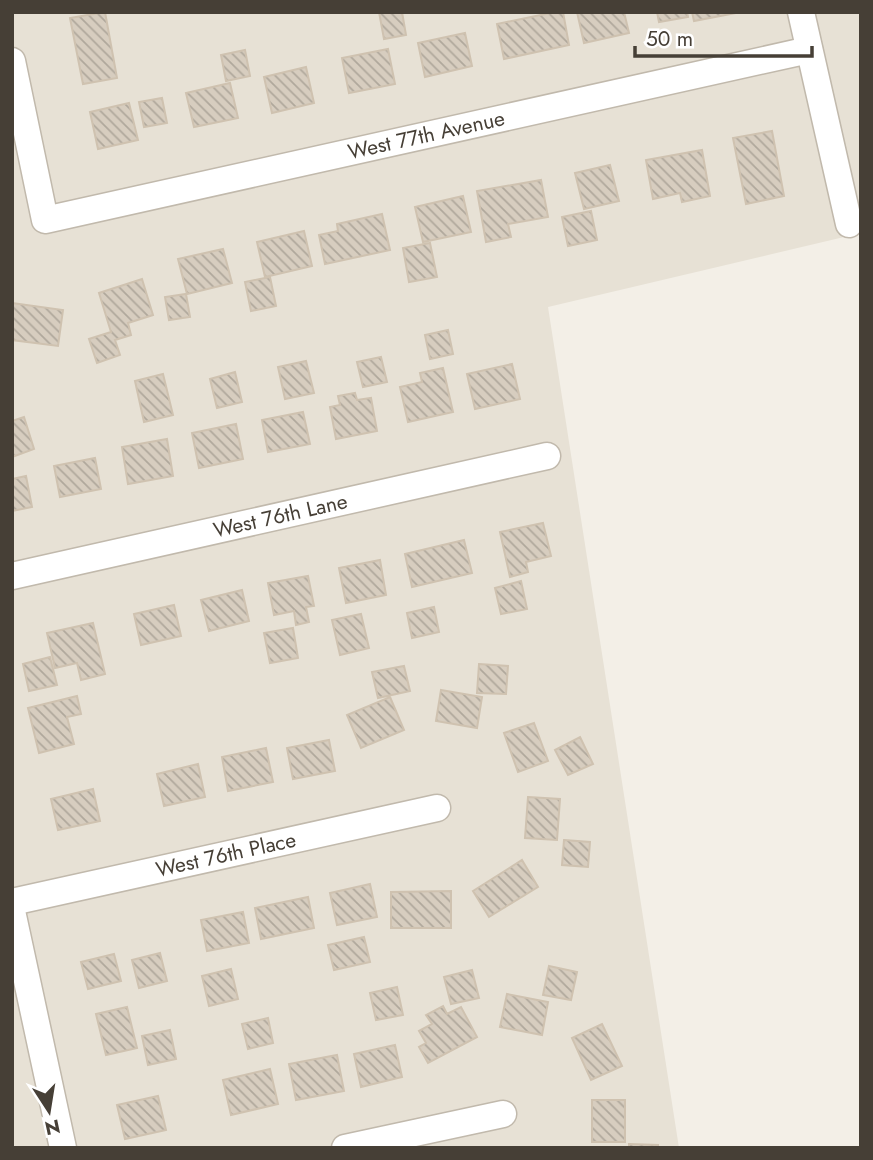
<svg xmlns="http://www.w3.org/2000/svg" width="873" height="1160" font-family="Jost,sans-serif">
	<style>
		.residential { fill: #e7e1d5 }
		.building { fill: url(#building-back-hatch); stroke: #cfc2b0; stroke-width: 2 }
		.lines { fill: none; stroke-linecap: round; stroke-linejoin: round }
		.minor-casing { stroke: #c1b9ac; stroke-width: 29 }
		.minor { stroke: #fff; stroke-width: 26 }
		.labels { text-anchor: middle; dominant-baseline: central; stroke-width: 5; stroke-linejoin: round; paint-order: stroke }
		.street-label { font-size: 21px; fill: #463f36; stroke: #fff }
	</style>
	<defs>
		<pattern id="building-back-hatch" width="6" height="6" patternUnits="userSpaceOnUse" patternTransform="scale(1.75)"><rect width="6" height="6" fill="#d7cdbf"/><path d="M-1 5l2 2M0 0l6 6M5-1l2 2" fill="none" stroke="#b0a89c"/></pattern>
	</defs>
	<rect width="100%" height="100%" fill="#f3efe7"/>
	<path class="residential" d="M12 12H861V233L548 307 679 1148H12Z"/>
	<path class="building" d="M105 12 117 78 83 84 70 18Z
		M379 12H402L406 35 384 39Z
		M555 12H563L569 45 504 59 497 24Z
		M577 12H624L629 33 584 43Z
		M657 12H687L688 17 659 22Z
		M692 12H741L694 21Z
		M465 33 472 66 425 77 418 43Z
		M388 49 395 84 349 93 342 58Z
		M245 50 250 76 226 81 221 55Z
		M306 67 314 103 272 113 264 77Z
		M230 83 238 118 194 127 186 93Z
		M162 98 167 123 144 127 139 102Z
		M129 103 138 140 98 149 90 112Z
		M772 131 784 196 746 204 733 138Z
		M702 150 710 196 682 202 680 193 653 199 646 160Z
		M610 165 619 201 584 209 575 173Z
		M541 180 548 217 508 224 511 237 486 242 477 191Z
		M463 196 471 232 423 242 415 207Z
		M591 211 597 240 568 246 562 217Z
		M382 214 390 250 325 264 319 235 338 231 337 224Z
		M304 231 312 266 265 277 257 242Z
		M430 243 437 277 409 282 403 248Z
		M223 249 232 283 187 294 178 259Z
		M270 277 276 306 251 311 245 282Z
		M142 279 153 315 128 323 131 335 115 340 120 355 97 363 89 339 111 332 99 293Z
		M186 294 190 317 169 320 165 297Z
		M12 303 63 310 58 346 12 340Z
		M448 330 453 354 430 359 425 335Z
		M381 357 387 382 363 387 357 362Z
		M306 361 314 393 285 399 278 367Z
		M512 364 520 399 475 409 467 374Z
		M443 368 453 412 408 422 400 387 422 382 420 373Z
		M235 372 242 402 217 408 210 379Z
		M163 374 173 415 144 422 135 381Z
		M355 393 357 400 371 398 377 431 336 439 330 407 340 405 338 396Z
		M303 412 310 444 268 452 262 420Z
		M24 417 34 449 12 457V421Z
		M236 424 243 459 199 468 192 433Z
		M167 439 173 476 128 484 122 447Z
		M95 458 101 489 60 497 54 466Z
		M26 476 32 507 12 511V479Z
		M543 523 551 556 526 562 528 572 510 577 500 532Z
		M464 540 472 573 412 587 405 554Z
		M380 560 386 595 346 603 339 568Z
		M308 576 314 606 306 607 309 622 296 625 294 611 274 615 268 583Z
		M521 581 527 609 501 614 495 588Z
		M242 590 249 621 209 631 201 600Z
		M174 605 181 636 141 645 134 614Z
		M434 607 439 632 412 638 407 613Z
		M361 614 369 648 340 655 332 620Z
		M93 623 105 674 81 680 77 663 55 668 47 633Z
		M293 628 298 658 270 663 264 633Z
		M50 657 57 685 29 691 23 664Z
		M479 664 508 666 506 694 477 693Z
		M404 666 410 691 378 698 372 672Z
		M441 690 482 697 477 728 436 721Z
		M77 696 81 714 67 717 74 744 39 753 28 708Z
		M390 697 404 730 361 748 347 715Z
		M534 723 548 761 518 772 504 733Z
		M580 737 593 764 568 775 555 750Z
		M329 740 335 771 293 779 287 748Z
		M266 748 273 782 228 791 222 757Z
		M198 764 205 797 164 806 157 774Z
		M93 789 100 821 58 830 51 799Z
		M528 797 560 799 557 840 525 838Z
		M564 840 590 842 588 867 562 865Z
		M522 860 538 887 489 917 473 891Z
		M370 884 377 917 337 925 330 893Z
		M451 891V928H391V892Z
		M308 897 314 928 261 939 255 908Z
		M243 912 249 943 207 951 201 920Z
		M364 937 370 962 334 970 328 945Z
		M160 953 167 981 139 988 132 960Z
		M114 954 121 981 88 989 81 962Z
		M549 966 577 972 571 1000 543 995Z
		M231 969 238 999 209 1006 202 976Z
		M472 970 479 998 451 1004 444 977Z
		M397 987 403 1015 376 1020 370 993Z
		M507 994 548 1002 542 1035 500 1027Z
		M443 1006 447 1014 461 1007 477 1037 428 1063 419 1047 426 1043 419 1031 432 1024 426 1015Z
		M127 1007 137 1048 106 1055 96 1014Z
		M268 1018 273 1043 248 1049 242 1024Z
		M602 1024 622 1066 591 1080 572 1038Z
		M170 1030 176 1059 148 1065 142 1036Z
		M395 1045 402 1077 361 1087 354 1054Z
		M337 1055 344 1091 296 1100 289 1064Z
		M270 1069 278 1104 231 1115 223 1080Z
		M158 1096 166 1130 125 1139 117 1105Z
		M592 1100H625V1142H592Z
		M629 1144 658 1145V1148H629Z"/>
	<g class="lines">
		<g class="minor-casing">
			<g id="minor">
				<path d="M801 12 849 224"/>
				<path id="s1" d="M12 61 45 220 809 50"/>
				<path id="s2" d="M12 576 547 456"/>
				<path id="s3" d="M12 902 437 808"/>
				<path d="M12 911 63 1148"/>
				<path d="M345 1148 503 1114"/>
			</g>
		</g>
		<use href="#minor" class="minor"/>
	</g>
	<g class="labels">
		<g class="street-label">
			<text stroke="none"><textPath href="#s1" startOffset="553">West 77th Avenue</textPath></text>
			<text stroke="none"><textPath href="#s2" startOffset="275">West 76th Lane</textPath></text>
			<text stroke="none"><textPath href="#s3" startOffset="219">West 76th Place</textPath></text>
		</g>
	</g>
	<rect width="873" height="1160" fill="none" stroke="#463f36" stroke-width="28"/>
	<g transform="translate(49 1111) rotate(168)" stroke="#ffffff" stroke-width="5" paint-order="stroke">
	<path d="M0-5L12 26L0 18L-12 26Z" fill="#463f36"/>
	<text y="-10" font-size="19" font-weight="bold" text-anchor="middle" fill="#463f36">N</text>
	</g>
	<path d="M635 46v10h177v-10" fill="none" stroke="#463f36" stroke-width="3.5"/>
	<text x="646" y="46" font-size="21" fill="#463f36" stroke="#ffffff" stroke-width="5" paint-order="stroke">50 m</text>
</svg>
